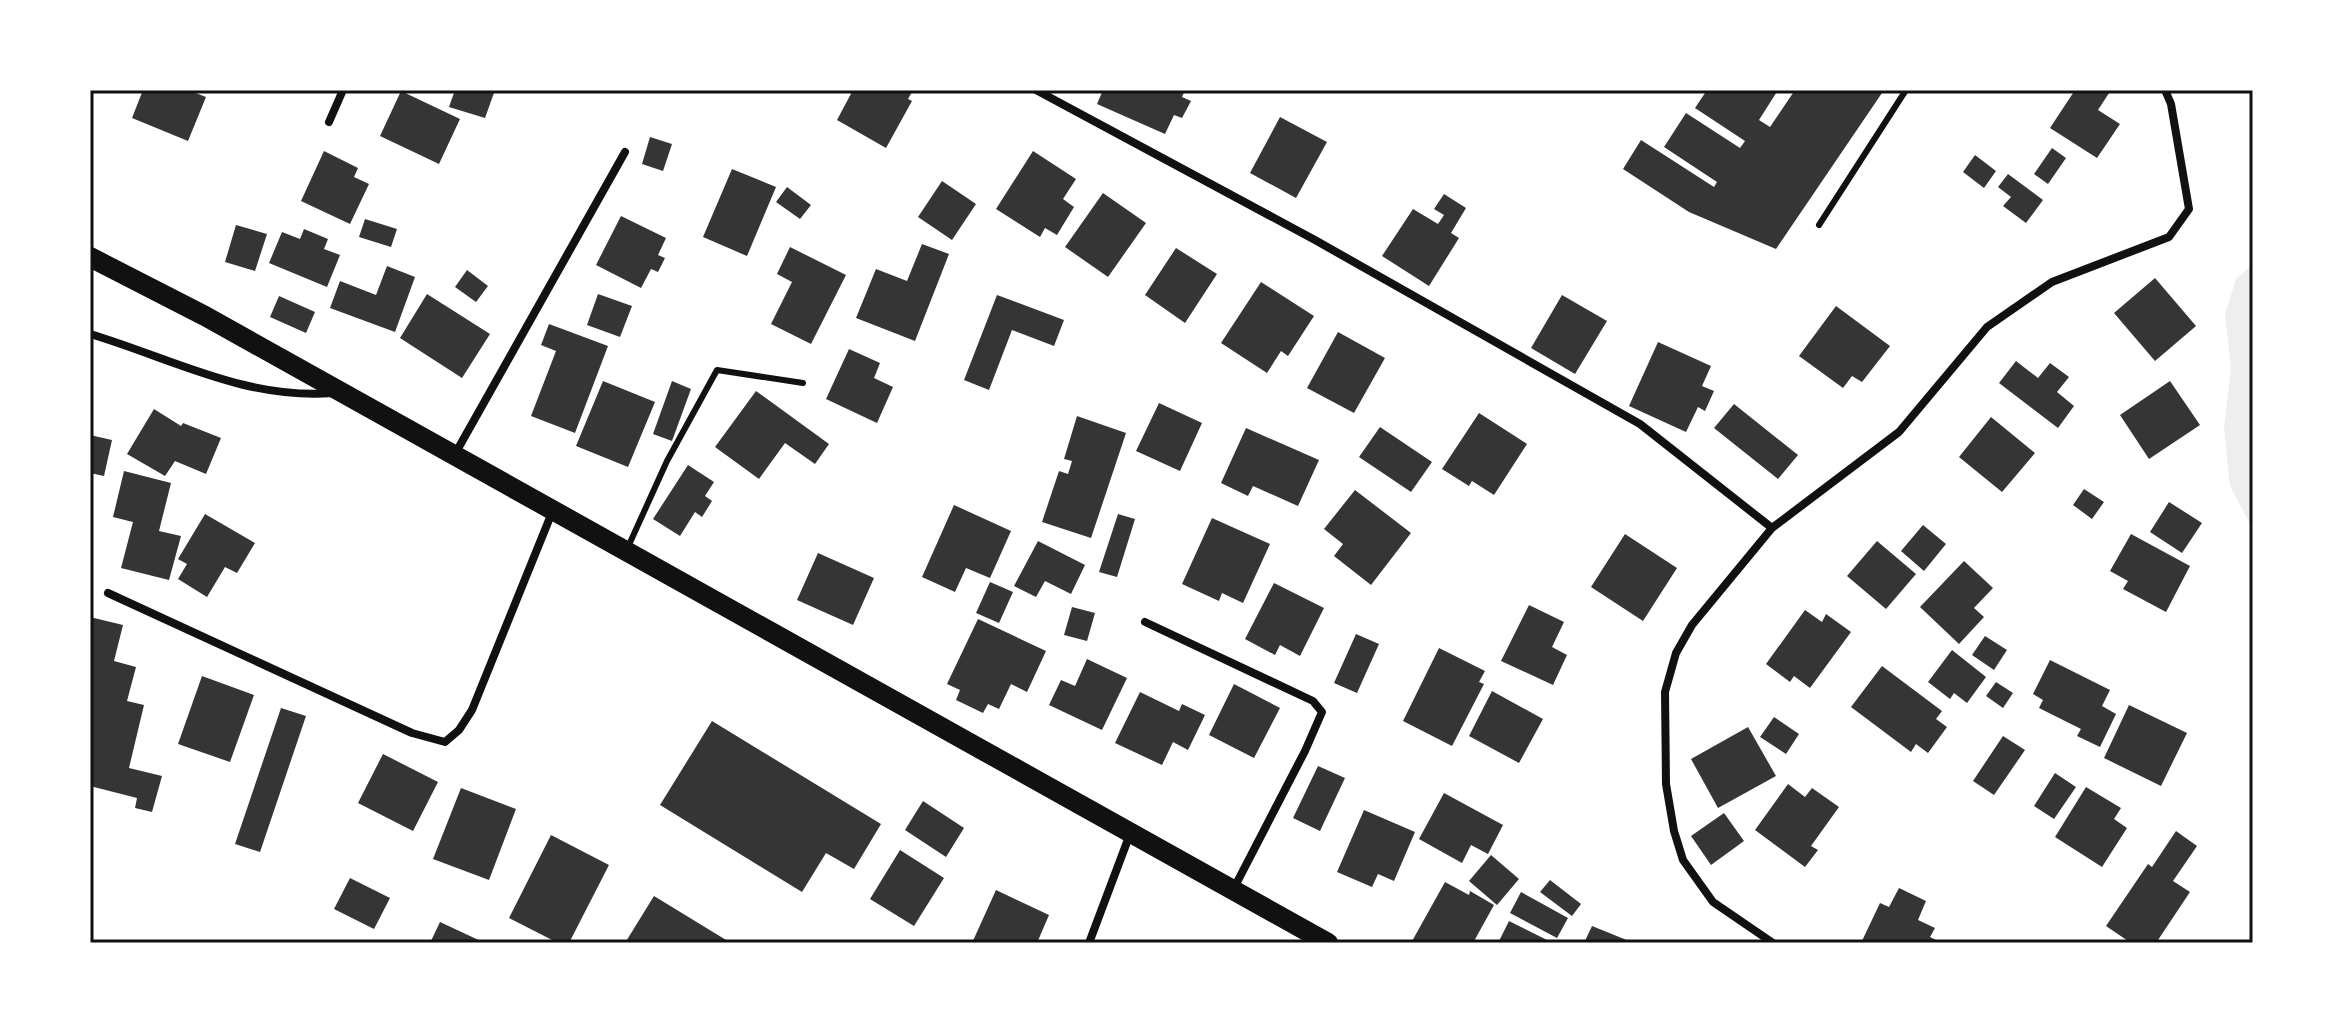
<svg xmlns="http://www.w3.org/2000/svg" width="2343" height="1033" font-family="'Roboto Condensed',sans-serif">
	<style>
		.green { fill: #eee }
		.building { fill: #353535 }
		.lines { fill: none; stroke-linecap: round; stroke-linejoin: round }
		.service { stroke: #111; stroke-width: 6 }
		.minor { stroke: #111; stroke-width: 8 }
		.primary { stroke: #111; stroke-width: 20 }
		.neatline { fill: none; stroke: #111; stroke-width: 3 }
	</style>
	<rect width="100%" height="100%" fill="#fff"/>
	<path class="green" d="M2253 264V521L2249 522 2230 486 2224 428 2231 368 2225 315 2236 279Z"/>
	<path class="building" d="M143 90H188L206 97 188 141 132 118Z
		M455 90H495L485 118 449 107Z
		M853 90H913L908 99 912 101 886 148 837 120Z
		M1103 90H1185L1182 97 1191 101 1182 118 1174 115 1165 134 1097 104Z
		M1707 90H1778L1759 120 1770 127 1795 90H1884L1776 249 1689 212 1623 169 1641 140 1714 187 1717 182 1664 147 1686 113 1740 148 1745 141 1695 108Z
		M2075 90H2111L2098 110 2120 124 2097 158 2050 128Z
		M401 91 460 119 439 164 380 136Z
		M1280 117 1327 142 1296 198 1250 173Z
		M650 137 672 144 663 171 642 164Z
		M2052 148 2066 158 2048 184 2034 174Z
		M324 151 358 168 354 177 369 184 350 224 301 201Z
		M1033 151 1076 179 1063 199 1074 207 1057 235 1045 228 1040 237 996 209Z
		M1975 155 1996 171 1984 188 1963 172Z
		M732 169 776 187 747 256 703 237Z
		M2008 174 2043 200 2026 223 2003 206 2011 197 1998 187Z
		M942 181 976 204 952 240 918 217Z
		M787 187 811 205 800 219 776 202Z
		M1103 193 1146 223 1108 277 1065 247Z
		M1444 194 1466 208 1451 233 1459 238 1429 286 1382 256 1413 209 1438 224 1444 215 1434 209Z
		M621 216 666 238 658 255 665 258 658 272 651 269 641 288 596 265Z
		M365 219 397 229 391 247 359 237Z
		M236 225 267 234 255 271 225 262Z
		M304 229 328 239 324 249 340 255 327 287 269 263 282 232 300 239Z
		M922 244 949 254 915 341 856 318 876 269 907 281Z
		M790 247 846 275 811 344 771 324 792 282 777 274Z
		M1176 248 1217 274 1185 323 1145 295Z
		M387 266 415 277 395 332 330 308 340 281 376 295Z
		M467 270 488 286 476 302 455 287Z
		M2155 278 2196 326 2155 361 2114 313Z
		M1261 282 1314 316 1288 356 1281 351 1267 373 1221 343Z
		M427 294 490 334 462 378 400 338Z
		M598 294 632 306 620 337 587 325Z
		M997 295 1064 320 1054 346 1012 330 989 390 964 380Z
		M1562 295 1607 321 1575 374 1531 348Z
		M279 296 315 312 306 333 270 317Z
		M1836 306 1890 346 1862 382 1852 376 1843 388 1799 356Z
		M549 324 608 346 575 433 531 416 556 351 541 345Z
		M1338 332 1385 358 1354 413 1307 388Z
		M1658 342 1711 366 1702 386 1714 391 1705 411 1698 407 1686 432 1629 406Z
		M849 349 880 363 874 378 893 387 877 423 826 399Z
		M2016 361 2038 378 2050 363 2069 377 2057 392 2074 406 2058 428 1999 383Z
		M603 381 655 402 628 467 576 446Z
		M672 381 691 389 672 441 653 434Z
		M2170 381 2200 425 2149 459 2120 415Z
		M756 391 829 444 815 464 785 443 759 479 715 447Z
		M1159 403 1202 423 1180 471 1136 451Z
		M1734 404 1798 455 1778 479 1714 428Z
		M154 409 181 426 183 423 221 438 206 474 175 461 165 476 127 454Z
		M1479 413 1527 444 1494 495 1472 481 1469 486 1442 469Z
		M1077 416 1126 433 1091 538 1042 522 1059 471 1068 474 1072 461 1064 459Z
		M1991 417 2035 453 2002 492 1959 457Z
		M1380 427 1432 462 1411 492 1359 457Z
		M1246 428 1319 460 1298 506 1253 486 1248 496 1221 483Z
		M90 435 112 440 104 476 90 473Z
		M688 465 714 482 705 496 712 501 702 517 695 512 680 536 653 519Z
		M124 471 171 483 159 531 181 536 169 580 121 568 133 522 113 517Z
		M2084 489 2104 502 2092 519 2073 505Z
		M1355 490 1411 533 1371 585 1334 556 1343 544 1324 529Z
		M2169 502 2202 523 2182 553 2150 532Z
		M954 505 1011 531 990 578 966 568 955 592 922 577Z
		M205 514 255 543 237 573 225 567 207 597 178 579 187 564 178 559Z
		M1118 514 1135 519 1117 577 1099 572Z
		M1212 518 1270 544 1243 603 1222 593 1219 601 1182 584Z
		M1923 525 1946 544 1924 571 1901 551Z
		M1625 534 1677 568 1643 621 1591 587Z
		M2131 534 2190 566 2166 612 2123 589 2128 581 2110 571Z
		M1038 541 1085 565 1071 594 1045 581 1036 597 1014 586Z
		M1877 541 1916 574 1886 609 1847 576Z
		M818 553 874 578 853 625 797 600Z
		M1964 561 1993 588 1974 608 1984 617 1959 644 1920 607Z
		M990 582 1013 592 999 623 976 613Z
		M1274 583 1324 608 1300 656 1280 645 1275 655 1245 639Z
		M1529 605 1564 622 1552 647 1567 655 1553 685 1501 661Z
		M1072 607 1095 613 1087 641 1064 635Z
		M1805 610 1822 622 1826 614 1851 632 1810 688 1794 676 1790 682 1766 664Z
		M90 617 123 625 114 661 136 667 127 701 144 705 129 768 162 776 152 812 135 808 137 798 90 786Z
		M978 619 1046 651 1027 692 1011 684 999 709 988 704 983 713 956 700 960 690 947 684Z
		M1356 634 1379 644 1357 693 1334 683Z
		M1985 636 2007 650 1994 670 1972 655Z
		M1439 648 1485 671 1479 682 1484 684 1452 746 1403 721Z
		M1952 650 1986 677 1967 703 1954 693 1950 699 1928 682Z
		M1087 659 1127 678 1102 730 1049 705 1061 680 1075 686Z
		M2050 660 2110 690 2102 706 2116 714 2100 747 2077 736 2081 729 2039 708 2043 700 2033 694Z
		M1882 666 1942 711 1936 719 1947 727 1928 753 1916 744 1911 752 1851 707Z
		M202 676 254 695 230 762 178 744Z
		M1996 682 2013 693 2003 708 1986 696Z
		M1234 684 1280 708 1254 758 1209 735Z
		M1492 691 1543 719 1519 763 1469 736Z
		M1140 692 1179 711 1182 704 1205 715 1188 750 1173 742 1162 765 1115 743Z
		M2129 705 2187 733 2161 786 2104 758Z
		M281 708 306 716 260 852 235 844Z
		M1774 717 1799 734 1786 754 1760 737Z
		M712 721 881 824 854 869 826 853 802 892 660 805Z
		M1748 727 1776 776 1718 808 1691 759Z
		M2003 736 2025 750 1994 795 1973 781Z
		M383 754 438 782 413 831 358 803Z
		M1318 766 1345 778 1320 831 1293 818Z
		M2055 773 2076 787 2054 819 2034 806Z
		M1788 784 1805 797 1812 788 1839 807 1811 846 1818 850 1805 867 1755 830Z
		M2086 787 2121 808 2114 819 2127 828 2102 867 2055 837Z
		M461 788 516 809 489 880 433 859Z
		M1444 793 1503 825 1488 854 1471 845 1462 863 1419 839Z
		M923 801 964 828 946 857 905 830Z
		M1364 810 1415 832 1394 881 1378 874 1372 887 1337 872Z
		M1724 813 1744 841 1711 865 1691 836Z
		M2176 831 2197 846 2173 881 2190 892 2156 943H2131L2106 926 2148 864 2152 867Z
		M551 835 609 865 569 943H558L509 918Z
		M900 850 944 878 914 926 870 899Z
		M1491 855 1519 879 1497 905 1469 881Z
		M350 878 390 898 374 929 334 909Z
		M1550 880 1581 904 1572 916 1540 892Z
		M1445 882 1469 895 1470 891 1494 905 1473 943H1411Z
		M1899 888 1926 901 1918 920 1935 928 1930 937 1942 943H1861L1880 903 1889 907Z
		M996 890 1049 915 1037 943H972Z
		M1521 892 1568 918 1557 938 1510 913Z
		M654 896 731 943H625Z
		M1509 921 1553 943H1498Z
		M440 922 485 943H430Z
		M1592 926 1634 943H1584Z"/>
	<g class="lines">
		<path class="service" d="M1819 225 1906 90
			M628 547 667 461 717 370 803 383"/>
		<path class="minor" d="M1036 90 1315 240 1640 424 1772 528
			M329 122 343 90
			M90 334C171 358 245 400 333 393
			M455 454 625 152
			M108 593 412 733 445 742 459 730 472 710 553 510
			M1145 622 1313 701 1322 712 1305 751 1233 890
			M1089 943 1130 834
			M1773 943 1713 902 1683 860 1674 831 1666 784 1665 692 1676 653 1692 625 1772 528 1899 432 1987 327 2052 282 2169 237 2189 209 2171 104 2165 90"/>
		<path class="primary" d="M90 257 205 316 1328 943"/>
	</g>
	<rect width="2343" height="1033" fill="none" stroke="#ffffff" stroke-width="184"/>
	<rect x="92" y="92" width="2159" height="849" class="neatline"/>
</svg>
